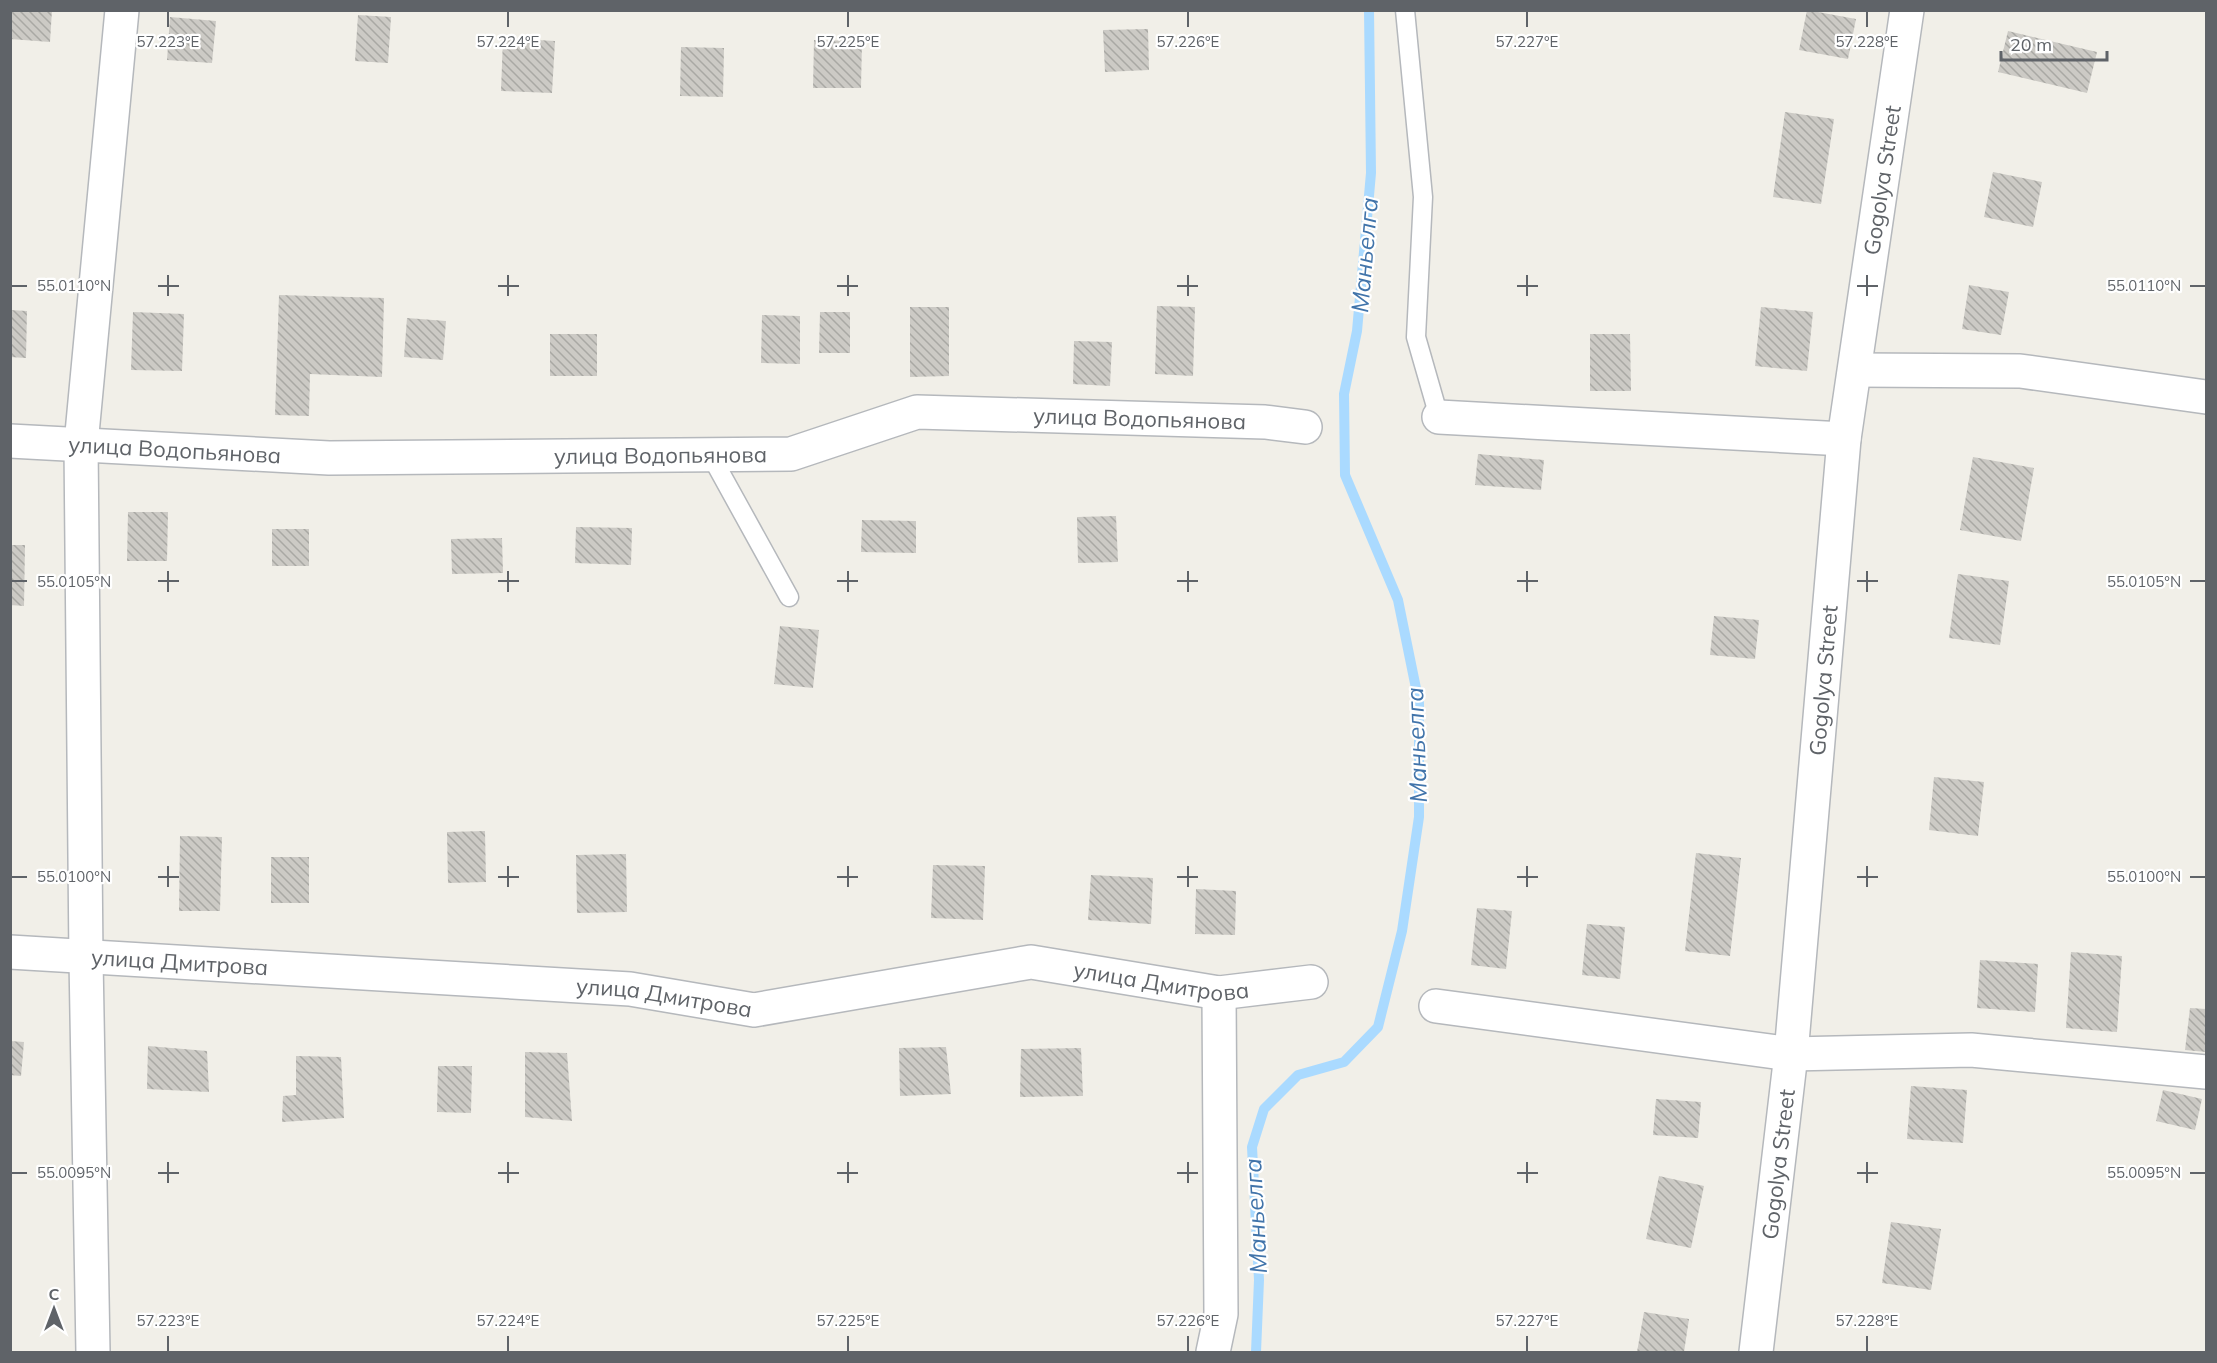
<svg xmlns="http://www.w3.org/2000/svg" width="2217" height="1363" font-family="Mulish,sans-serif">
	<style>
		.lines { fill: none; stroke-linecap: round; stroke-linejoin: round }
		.stream { stroke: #aadaff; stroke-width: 10 }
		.building { fill: url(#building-back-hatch) }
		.service-casing { stroke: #b5b8bc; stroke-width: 21 }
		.minor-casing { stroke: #b5b8bc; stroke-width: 36 }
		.service { stroke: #fff; stroke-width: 18 }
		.minor { stroke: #fff; stroke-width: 33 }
		.ticks { fill: none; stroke: #5f6368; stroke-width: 2 }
		.labels { text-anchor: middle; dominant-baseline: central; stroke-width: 4.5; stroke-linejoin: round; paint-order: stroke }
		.street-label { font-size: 22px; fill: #5f6368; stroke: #fff }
		.water-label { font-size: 24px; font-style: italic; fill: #4174aa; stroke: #fff }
		.ticks-label { font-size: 15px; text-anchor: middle; fill: #5f6368; stroke: #fff; stroke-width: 4.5; stroke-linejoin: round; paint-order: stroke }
	</style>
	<defs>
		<pattern id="building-back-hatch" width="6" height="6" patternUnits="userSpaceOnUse" patternTransform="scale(1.5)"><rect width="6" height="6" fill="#cccac5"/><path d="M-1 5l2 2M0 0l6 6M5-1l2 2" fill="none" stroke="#a9a8a4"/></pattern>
	</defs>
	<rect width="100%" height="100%" fill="#f1efe8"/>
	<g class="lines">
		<path class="stream" d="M1256 1352 1259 1280 1252 1147 1264 1109 1298 1075 1344 1062 1378 1027 1402 931 1419 817V703L1398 600 1345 475 1344 394 1357 331 1371 173 1369 10"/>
	</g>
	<path class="building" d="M10 10H52L50 42 10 39Z
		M1807 10 1856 19 1848 59 1799 50Z
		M358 15 391 17 388 63 355 61Z
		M170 17 216 21 212 63 167 60Z
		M1148 29 1149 70 1105 72 1103 30Z
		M2008 31 2097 52 2087 93 1998 72Z
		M503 38 555 41 552 93 501 91Z
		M814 40 862 41 861 88H813Z
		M681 47 724 48 723 97 680 96Z
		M1785 112 1834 119 1821 204 1773 197Z
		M1993 172 2042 182 2033 227 1984 217Z
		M1969 285 2009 292 2001 335 1962 329Z
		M279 295 384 298 382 377 310 374 309 416 275 415Z
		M1157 306 1195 307 1193 376 1155 374Z
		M910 307H949V376L910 377Z
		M1761 307 1813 312 1807 371 1755 366Z
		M10 310 27 311 26 358 10 357Z
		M133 312 184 314 182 371 131 370Z
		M820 312H850V353H819Z
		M762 315 800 316V364L761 363Z
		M407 318 446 321 443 360 404 357Z
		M550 334H597V376H550Z
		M1590 334H1630L1631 391H1590Z
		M1074 341 1112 342 1110 386 1073 384Z
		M1478 454 1544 460 1541 490 1475 485Z
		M1973 457 2034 468 2021 541 1960 530Z
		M128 512H168L167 561H127Z
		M1116 516 1118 562 1078 563 1077 517Z
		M862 520 916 521V553L861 552Z
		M576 527 632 528 631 565 575 563Z
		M272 529H309V566H272Z
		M502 538 503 573 452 574 451 539Z
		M10 545H25L24 606 10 605Z
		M1958 574 2009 581 2000 645 1949 638Z
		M1714 616 1759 620 1755 659 1710 655Z
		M780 626 819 630 813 688 774 684Z
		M1934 777 1984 782 1978 836 1929 830Z
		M485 831 486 882 448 883 447 832Z
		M180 836 222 837 220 911H179Z
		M1696 853 1741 858 1730 956 1685 951Z
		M626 854 627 912 577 913 576 855Z
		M271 857H309V903H271Z
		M933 865 985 866 983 920 931 918Z
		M1091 875 1153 878 1151 924 1088 920Z
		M1196 889 1236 891 1235 935 1195 934Z
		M1477 908 1512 911 1506 969 1471 965Z
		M1587 924 1625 927 1620 979 1582 975Z
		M2071 952 2122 956 2117 1032 2066 1028Z
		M1980 960 2038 964 2035 1012 1977 1008Z
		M2190 1008 2206 1009V1052L2185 1050Z
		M10 1041 24 1042 21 1076 10 1075Z
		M148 1046 207 1051 209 1092 147 1089Z
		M946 1047 951 1094 900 1096 899 1048Z
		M1081 1048 1083 1096 1020 1097 1021 1049Z
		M525 1052 567 1053 572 1121 525 1117Z
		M296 1056 341 1057 344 1118 282 1122 283 1096 296 1095Z
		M438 1066H472L471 1113 437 1112Z
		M1911 1086 1967 1090 1963 1143 1907 1139Z
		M2163 1090 2202 1099 2195 1130 2156 1121Z
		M1656 1099 1701 1102 1698 1138 1653 1135Z
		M1659 1176 1704 1186 1691 1248 1646 1239Z
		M1891 1222 1941 1229 1931 1290 1882 1283Z
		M1644 1312 1689 1319 1684 1352H1637Z"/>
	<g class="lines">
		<g class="service-casing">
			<path id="service" d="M1405 10 1423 197 1416 337 1439 417
				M710 454 789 597"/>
		</g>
		<g class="minor-casing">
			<g id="minor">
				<path d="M1855 370 2020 371 2206 397"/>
				<path d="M1439 417 1844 439"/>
				<path id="s1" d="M10 441 329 458 791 454 917 412 1265 422 1305 427"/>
				<path id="s2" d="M10 952 630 989 754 1010 1031 962 1219 993 1311 982"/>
				<path d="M1436 1006 1791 1054 1971 1050 2206 1072"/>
				<path d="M93 1352 86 959 81 444 122 10"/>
				<path d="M1213 1352 1221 1314 1219 993"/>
				<path id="s3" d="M1756 1352 1791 1054 1844 439 1907 10"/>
			</g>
		</g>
		<use href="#service" class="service"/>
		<use href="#minor" class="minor"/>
	</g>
	<path class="ticks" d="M168 12V27M508 12V27M848 12V27M1188 12V27M1527 12V27M1867 12V27M168 275V296M508 275V296M848 275V296M1188 275V296M1527 275V296M1867 275V296M12 286H27M158 286H179M498 286H519M837 286H858M1177 286H1198M1517 286H1538M1857 286H1878M2190 286H2205M168 571V592M508 571V592M848 571V592M1188 571V592M1527 571V592M1867 571V592M12 581H27M158 581H179M498 581H519M837 581H858M1177 581H1198M1517 581H1538M1857 581H1878M2190 581H2205M168 866V887M508 866V887M848 866V887M1188 866V887M1527 866V887M1867 866V887M12 877H27M158 877H179M498 877H519M837 877H858M1177 877H1198M1517 877H1538M1857 877H1878M2190 877H2205M168 1162V1183M508 1162V1183M848 1162V1183M1188 1162V1183M1527 1162V1183M1867 1162V1183M12 1173H27M158 1173H179M498 1173H519M837 1173H858M1177 1173H1198M1517 1173H1538M1857 1173H1878M2190 1173H2205M168 1336V1351M508 1336V1351M848 1336V1351M1188 1336V1351M1527 1336V1351M1867 1336V1351"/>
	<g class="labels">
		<g class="street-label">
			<text stroke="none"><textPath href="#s3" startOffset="1179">Gogolya Street</textPath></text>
			<text stroke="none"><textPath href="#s1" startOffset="1137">улица Водопьянова</textPath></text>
			<text stroke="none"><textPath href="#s1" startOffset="165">улица Водопьянова</textPath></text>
			<text stroke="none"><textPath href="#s1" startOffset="651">улица Водопьянова</textPath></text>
			<text stroke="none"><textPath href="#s3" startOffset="675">Gogolya Street</textPath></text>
			<text stroke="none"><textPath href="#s2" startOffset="170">улица Дмитрова</textPath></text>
			<text stroke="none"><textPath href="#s2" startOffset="1160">улица Дмитрова</textPath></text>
			<text stroke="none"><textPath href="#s2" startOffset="656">улица Дмитрова</textPath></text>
			<text stroke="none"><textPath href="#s3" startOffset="189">Gogolya Street</textPath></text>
		</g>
		<g class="water-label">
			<text transform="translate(1364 255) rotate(-85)">Маньелга</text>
			<text transform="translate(1416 745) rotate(-92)">Маньелга</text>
			<text transform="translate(1255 1216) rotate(-93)">Маньелга</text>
		</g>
	</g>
	<g class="ticks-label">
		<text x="168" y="47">57.223°E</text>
		<text x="508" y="47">57.224°E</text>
		<text x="848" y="47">57.225°E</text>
		<text x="1188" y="47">57.226°E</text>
		<text x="1527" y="47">57.227°E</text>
		<text x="1867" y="47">57.228°E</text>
		<text x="74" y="291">55.0110°N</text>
		<text x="2144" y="291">55.0110°N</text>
		<text x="74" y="587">55.0105°N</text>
		<text x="2144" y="587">55.0105°N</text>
		<text x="74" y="882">55.0100°N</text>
		<text x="2144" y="882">55.0100°N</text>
		<text x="74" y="1178">55.0095°N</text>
		<text x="2144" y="1178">55.0095°N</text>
		<text x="168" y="1326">57.223°E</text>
		<text x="508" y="1326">57.224°E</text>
		<text x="848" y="1326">57.225°E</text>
		<text x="1188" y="1326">57.226°E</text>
		<text x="1527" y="1326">57.227°E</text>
		<text x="1867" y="1326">57.228°E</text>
	</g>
	<rect width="2217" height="1363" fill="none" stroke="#5f6368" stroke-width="24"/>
	<g transform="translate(54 1309)" stroke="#ffffff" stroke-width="4.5" paint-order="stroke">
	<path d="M0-4.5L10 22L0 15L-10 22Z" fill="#5f6368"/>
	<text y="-9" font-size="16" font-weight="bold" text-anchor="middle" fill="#5f6368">С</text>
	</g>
	<path d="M2001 51v9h106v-9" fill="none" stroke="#5f6368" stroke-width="3"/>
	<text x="2010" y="51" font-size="18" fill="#5f6368" stroke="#ffffff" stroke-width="4.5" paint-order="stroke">20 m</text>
</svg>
